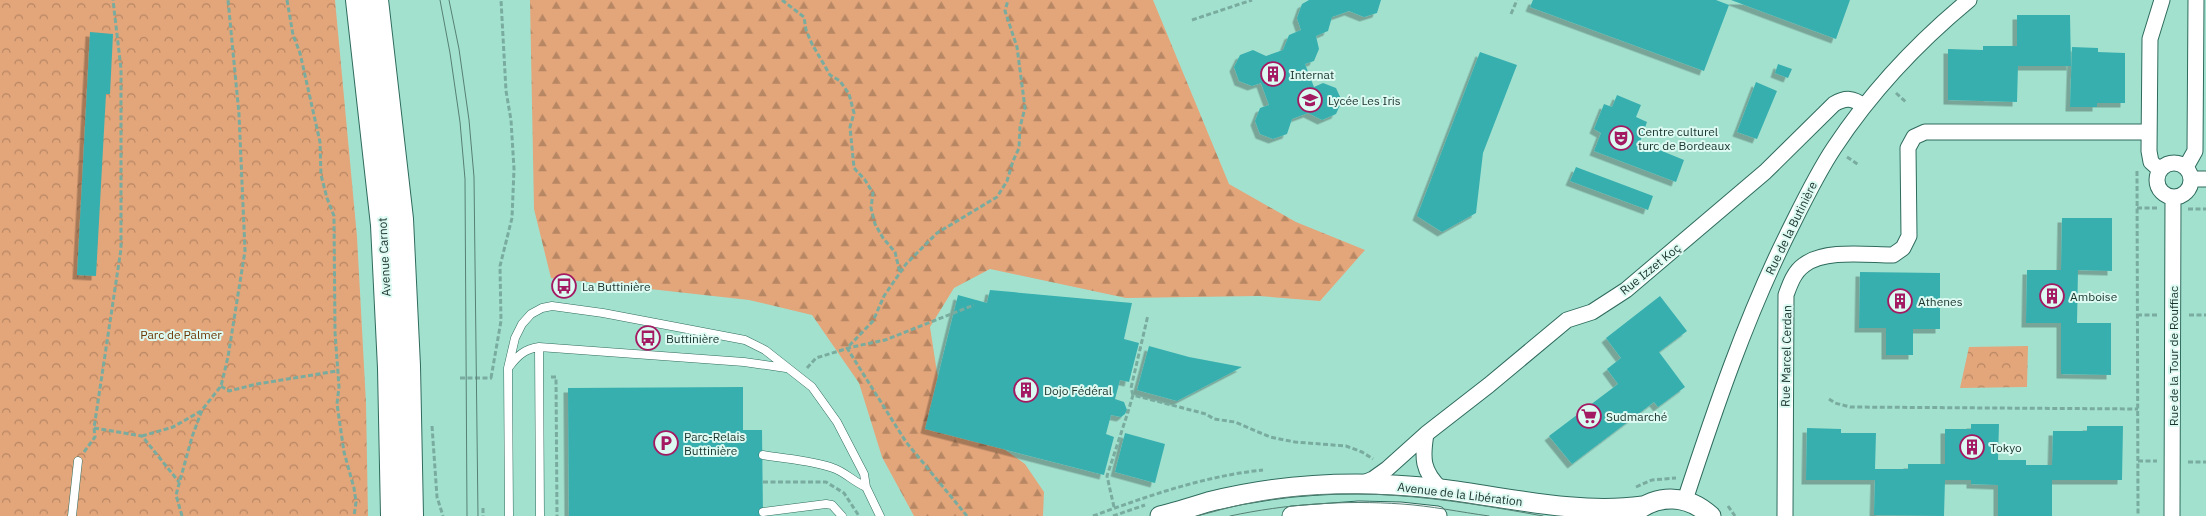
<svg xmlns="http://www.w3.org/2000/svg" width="2206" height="516" font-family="'IBM Plex Sans',sans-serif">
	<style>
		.forest { fill: url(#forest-firs) }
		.park { fill: url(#park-crowns) }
		.building { fill: #38afaf; filter: url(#shadow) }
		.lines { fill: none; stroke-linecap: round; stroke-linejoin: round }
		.service-casing { stroke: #2f6b5d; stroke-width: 9 }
		.minor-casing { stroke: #2f6b5d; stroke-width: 17 }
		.tertiary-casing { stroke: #2f6b5d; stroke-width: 21 }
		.primary-casing { stroke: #2f6b5d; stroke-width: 26 }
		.path { stroke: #79ac9e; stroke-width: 3; stroke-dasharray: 5 2.5; stroke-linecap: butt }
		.service { stroke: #fff; stroke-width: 8 }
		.minor { stroke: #fff; stroke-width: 15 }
		.tertiary { stroke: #fff; stroke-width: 19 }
		.primary { stroke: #fff; stroke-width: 24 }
		.tram { stroke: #568074; stroke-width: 1 }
		.labels { text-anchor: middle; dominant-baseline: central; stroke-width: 4; stroke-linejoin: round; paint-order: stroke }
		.poi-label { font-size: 12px; fill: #1a332c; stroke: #dcfaf1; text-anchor: start }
		.street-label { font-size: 12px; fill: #1a332c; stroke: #dcfaf1 }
		.park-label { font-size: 12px; fill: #6d3706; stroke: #dcfaf1 }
	</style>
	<defs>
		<pattern id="forest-firs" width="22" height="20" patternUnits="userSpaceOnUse" patternTransform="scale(1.25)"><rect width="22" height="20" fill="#e3a57a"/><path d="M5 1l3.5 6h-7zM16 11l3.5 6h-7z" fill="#b78764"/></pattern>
		<pattern id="park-crowns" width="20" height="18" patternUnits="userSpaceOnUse" patternTransform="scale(1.25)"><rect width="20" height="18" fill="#e3a57a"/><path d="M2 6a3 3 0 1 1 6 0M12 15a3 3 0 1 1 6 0" fill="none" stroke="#b78764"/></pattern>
		<filter id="shadow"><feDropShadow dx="-4.5" dy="4.5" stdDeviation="0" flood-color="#0004"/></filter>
	</defs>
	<rect width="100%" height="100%" fill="#a3e1cf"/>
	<path class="forest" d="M530 0H1153L1229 184 1296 222 1365 250 1320 301 1259 296 1126 298 990 269 954 288 930 327 942 405 1025 464 1044 492 1043 516H914L882 457 859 383 812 315 749 300 551 278 534 209Z"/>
	<path class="park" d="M0 0H335L357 237 366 403 368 516H0Z
		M2028 346 2027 387 1960 388 1969 347Z"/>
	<path class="building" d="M1309 0H1381L1377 13 1364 17 1349 11 1332 17 1328 31 1316 36 1319 49 1314 61 1305 64 1314 87 1323 83 1336 88 1342 101 1336 114 1322 120 1308 113 1292 119 1287 134 1273 139 1260 134 1255 121 1260 108 1269 105 1261 83 1252 86 1239 81 1234 67 1240 55 1253 50 1266 56 1283 50 1289 35 1301 30 1297 18 1302 4Z
		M1533 0H1716L1729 5 1704 71 1530 7Z
		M1731 0H1850L1836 39Z
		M2017 15H2070L2071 66H2018L2017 102 1948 100V49L1983 50V46H2017Z
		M90 32 113 34 110 94H106L96 276 77 275Z
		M2072 47 2098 48V52L2125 53V103H2097V107H2070Z
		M1480 52 1517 65 1483 153 1476 213 1442 232 1417 216Z
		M1778 64 1792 69 1788 78 1775 73Z
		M1756 82 1777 91 1757 139 1737 132Z
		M1617 95 1641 105 1636 117 1647 122 1640 142 1684 160 1676 182 1594 151 1601 133 1594 129 1604 104 1612 107Z
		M1576 167 1653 196 1648 210 1570 181Z
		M2062 218H2112V271L2078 270 2077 323H2111V375L2061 374V323H2026L2027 270H2061Z
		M1860 272 1940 273V329H1913V355H1886V328H1859Z
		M990 290 1132 303 1124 339 1139 343 1129 382 1120 380 1115 399 1124 402 1127 410 1125 414 1121 417 1111 415 1106 434 1114 437 1104 475 925 429 958 295 987 303Z
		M1660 296 1687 331 1659 352 1685 387 1658 407 1654 402 1572 464 1549 436 1618 384 1607 369 1621 358 1606 338Z
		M1149 346 1189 357 1242 367 1177 401 1137 390Z
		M743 387V430H762L763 516H569L568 388Z
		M1971 424H1999L1998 460H2026V465H2052L2053 431H2087V426H2123L2122 480H2052V516H1998V485L1971 484V480H1945L1944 516 1874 515 1875 480H1806L1807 428 1841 429V433H1876L1875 469H1908V464H1945V429H1971Z
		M1125 433 1165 444 1155 483 1115 472Z"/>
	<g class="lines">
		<g class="service-casing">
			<path id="service" d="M539 347 540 516
				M509 367C518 355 525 349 539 347L744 362 786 368
				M763 455C785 459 811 460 833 468 845 472 854 482 866 487
				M763 512 826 504 832 505 842 516
				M72 516 78 461
				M509 516 508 368 515 338 522 324 531 314 542 308 552 306 603 313 745 340 765 350 812 387 837 422 864 474 866 487 880 516"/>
		</g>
		<g class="minor-casing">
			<path id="minor" d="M2157 180a17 17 0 1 1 34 0a17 17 0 1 1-34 0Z
				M2186 167 2195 151 2196 0
				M2160 170 2151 162 2149 151 2150 39 2162 0
				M2191 179H2206
				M1426 434C1422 458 1422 471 1441 489
				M1361 484 1373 479 1387 469 1426 434 1489 385 1567 320 1592 312 1626 290 1765 172 1834 104C1846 97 1853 98 1864 106
				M1685 500C1715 409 1745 320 1787 235 1802 205 1816 175 1834 148 1871 92 1917 43 1969 0
				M1785 516 1786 295C1790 284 1794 272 1804 265 1825 249 1867 255 1893 255L1903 248 1909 236 1908 148 1914 137 1925 132H2149
				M2172 516 2173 197"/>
		</g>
		<g class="tertiary-casing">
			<path id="tertiary" d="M1634 513C1659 493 1688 495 1711 516
				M1160 516C1176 512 1192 507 1208 502 1283 483 1363 480 1440 489 1507 497 1576 515 1643 506
				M1292 516 1359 511 1400 512 1437 516"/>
		</g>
		<g class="primary-casing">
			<path id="primary" d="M358 0 383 225 390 368 393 516
				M376 0 401 219 408 366 411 516"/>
		</g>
		<path class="path" d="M287 0 293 35 300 53 320 142 321 175 327 198 334 216 335 332 339 387 337 404 344 452 354 488 356 502 354 516
			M782 0 804 17 806 30 812 44 830 75 840 81 849 94 854 113 850 127 854 168 865 180 873 193 871 208 875 224 883 238 895 252 900 273
			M1511 14 1517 0
			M1192 20 1252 0
			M1896 93 1907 103
			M1847 157 1859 165
			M2137 171 2138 516
			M2137 208H2157
			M2188 209H2206
			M2137 315H2158
			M2189 315H2206
			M807 368 816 358 852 347 885 340 974 305
			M551 377H556L557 516
			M460 378H492
			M491 378 501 321 500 266 512 218 514 169 511 120 506 91 501 0
			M221 386 229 391 257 384 337 371
			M1133 395 1131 388 1148 315
			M1829 399 1835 403 1850 407 2138 409
			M1126 412H1128L1133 395 1206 414 1214 419 1235 422 1270 437 1295 442 1346 446 1362 452 1373 459
			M432 426 437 497 443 516
			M94 428 142 436 179 482
			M142 436 173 427 201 411
			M84 452 95 437 94 428 121 249V69L113 0
			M2138 461H2157
			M2188 462H2206
			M763 482H826L844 493 859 516
			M1636 487 1652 480 1676 478
			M1728 506 1735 516
			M1114 507 1107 476 1128 412
			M483 508V516
			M182 516 176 495 192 437 202 410 221 386 228 357 245 251 239 114 228 0
			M967 516 906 442 847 348 873 321 884 296 906 264 937 233 997 197 1007 181 1013 161 1019 148 1020 127 1025 108 1017 47 1005 11 1008 0
			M1093 516C1148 496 1204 476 1263 470
			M1113 516 1145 505"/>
		<use href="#service" class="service"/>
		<use href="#minor" class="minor"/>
		<use href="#tertiary" class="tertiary"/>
		<use href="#primary" class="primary"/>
		<path class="tram" d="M440 0 450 53 460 122 465 179 467 516
			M449 0 459 49 469 120 474 177 478 516
			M1197 516C1213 512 1229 507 1245 504 1344 483 1445 498 1543 516
			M1230 516C1286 504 1345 500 1402 504 1431 506 1460 512 1489 516"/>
	</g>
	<defs>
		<g id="building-ring" transform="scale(1.25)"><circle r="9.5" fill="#dcfaf1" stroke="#a31962" stroke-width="1.5"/><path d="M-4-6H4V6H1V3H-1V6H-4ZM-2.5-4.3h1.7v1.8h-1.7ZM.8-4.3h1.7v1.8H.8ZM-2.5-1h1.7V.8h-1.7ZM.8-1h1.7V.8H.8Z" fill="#a31962"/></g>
		<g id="school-ring" transform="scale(1.25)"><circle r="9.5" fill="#dcfaf1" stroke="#a31962" stroke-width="1.5"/><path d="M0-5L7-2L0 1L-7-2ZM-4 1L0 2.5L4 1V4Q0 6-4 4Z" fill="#a31962"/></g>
		<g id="theatre-ring" transform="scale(1.25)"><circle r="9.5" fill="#dcfaf1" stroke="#a31962" stroke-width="1.5"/><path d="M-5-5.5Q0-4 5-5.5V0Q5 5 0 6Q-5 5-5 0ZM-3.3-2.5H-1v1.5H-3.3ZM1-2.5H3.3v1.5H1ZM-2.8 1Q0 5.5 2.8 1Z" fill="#a31962"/></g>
		<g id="bus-ring" transform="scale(1.25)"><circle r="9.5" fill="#dcfaf1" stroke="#a31962" stroke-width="1.5"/><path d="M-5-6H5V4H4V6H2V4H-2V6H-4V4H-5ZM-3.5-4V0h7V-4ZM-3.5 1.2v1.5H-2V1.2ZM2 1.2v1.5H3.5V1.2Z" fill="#a31962"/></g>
		<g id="supermarket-ring" transform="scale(1.25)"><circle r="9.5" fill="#dcfaf1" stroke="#a31962" stroke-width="1.5"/><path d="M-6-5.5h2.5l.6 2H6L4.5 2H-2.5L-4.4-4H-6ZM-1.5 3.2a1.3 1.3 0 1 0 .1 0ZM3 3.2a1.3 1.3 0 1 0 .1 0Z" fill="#a31962"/></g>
		<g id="parking-ring" transform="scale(1.25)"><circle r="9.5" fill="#dcfaf1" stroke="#a31962" stroke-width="1.5"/><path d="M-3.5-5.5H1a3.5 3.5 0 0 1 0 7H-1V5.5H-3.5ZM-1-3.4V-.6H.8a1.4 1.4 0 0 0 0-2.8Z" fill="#a31962"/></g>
	</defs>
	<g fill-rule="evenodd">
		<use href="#building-ring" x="1273" y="74"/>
		<use href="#school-ring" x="1310" y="100"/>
		<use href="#theatre-ring" x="1621" y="138"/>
		<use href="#bus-ring" x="564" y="286"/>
		<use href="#building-ring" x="2052" y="296"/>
		<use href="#building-ring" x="1900" y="301"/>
		<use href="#bus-ring" x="648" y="338"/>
		<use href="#building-ring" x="1026" y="390"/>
		<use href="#supermarket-ring" x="1589" y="416"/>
		<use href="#parking-ring" x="666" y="443"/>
		<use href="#building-ring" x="1972" y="447"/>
	</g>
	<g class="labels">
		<g class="poi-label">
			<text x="1290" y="74">Internat</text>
			<text x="1328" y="100">Lycée Les Iris</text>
			<text x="1638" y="131">Centre culturel<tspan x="1638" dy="14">turc de Bordeaux</tspan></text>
			<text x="582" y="286">La Buttinière</text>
			<text x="2070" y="296">Amboise</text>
			<text x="1918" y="301">Athenes</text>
			<text x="666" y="338">Buttinière</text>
			<text x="1044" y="390">Dojo Fédéral</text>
			<text x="1606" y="416">Sudmarché</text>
			<text x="684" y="436">Parc-Relais<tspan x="684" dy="14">Buttinière</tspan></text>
			<text x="1990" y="447">Tokyo</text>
		</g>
		<g class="street-label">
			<text transform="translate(1791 228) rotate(-64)">Rue de la Butinière</text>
			<text transform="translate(384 257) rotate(-93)">Avenue Carnot</text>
			<text transform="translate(1650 269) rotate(-39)">Rue Izzet Koç</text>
			<text transform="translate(1786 356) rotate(-89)">Rue Marcel Cerdan</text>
			<text transform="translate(2173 356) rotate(-90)">Rue de la Tour de Rouffiac</text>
			<text transform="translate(1460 494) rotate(7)">Avenue de la Libération</text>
		</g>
		<g class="park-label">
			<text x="181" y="334">Parc de Palmer</text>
		</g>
	</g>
</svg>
